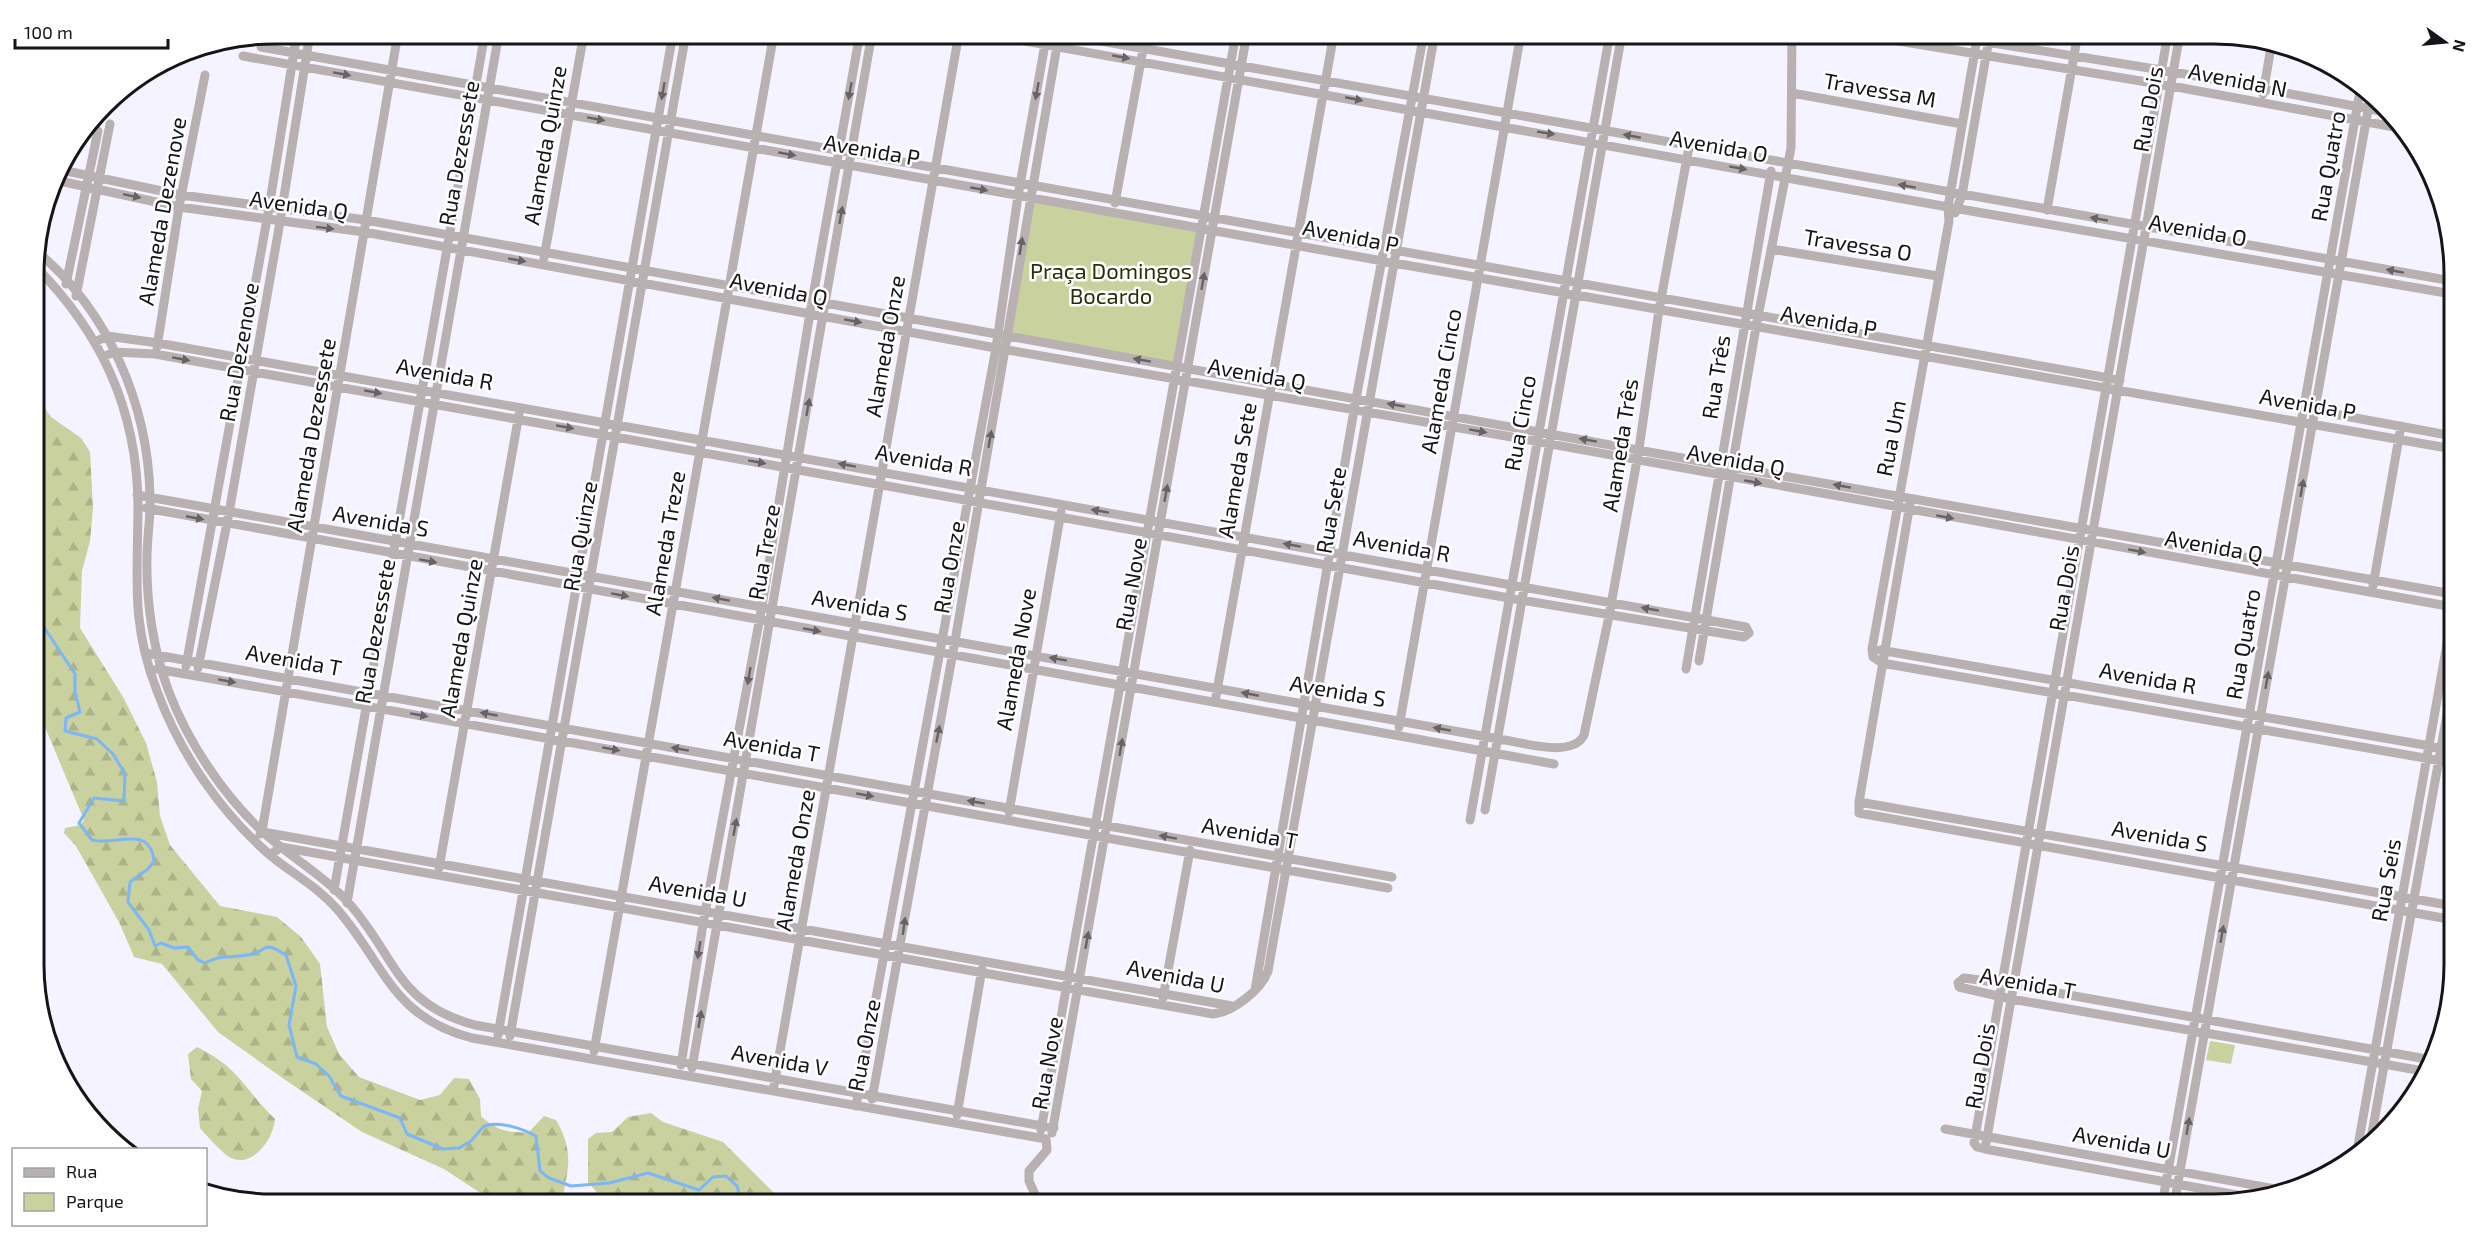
<svg xmlns="http://www.w3.org/2000/svg" width="2487" height="1238" font-family="'Exo 2',sans-serif">
	<style>
		.green { fill: #c9d19f }
		.forest { fill: url(#forest-firs) }
		.lines { fill: none; stroke-linecap: round; stroke-linejoin: round }
		.stream { stroke: #7cb6f7; stroke-width: 3 }
		.street { stroke: #b8b0b1; stroke-width: 9 }
		.oneway { fill: #666265 }
		.labels { text-anchor: middle; dominant-baseline: central; stroke-width: 5; stroke-linejoin: round; paint-order: stroke }
		.street-label { font-size: 22px; fill: #151419; stroke: #fff }
		.park-label { font-size: 22px; fill: #2b2f09; stroke: #fff }
		.rim { fill: none; stroke: #151419; stroke-width: 3 }
	</style>
	<defs>
		<pattern id="forest-firs" width="22" height="20" patternUnits="userSpaceOnUse" patternTransform="scale(1.5)"><rect width="22" height="20" fill="#c9d19f"/><path d="M5 1l3.5 6h-7zM16 11l3.5 6h-7z" fill="#acb388"/></pattern>
	</defs>
	<rect width="100%" height="100%" fill="#f5f3ff"/>
	<path class="green" d="M1030 199 1198 228 1173 364 1010 335Z
		M2210 1041 2235 1045 2231 1064 2206 1060Z"/>
	<path class="forest" d="M34 392 51 417 81 438 90 452 93 508 90 541 82 571 80 628 123 697 146 743 157 782 160 816 170 845 220 906 277 917 301 937 320 964 327 1027 339 1054 359 1077 420 1100 440 1095 454 1078 469 1079 480 1099 481 1116C497 1131 508 1133 529 1132L544 1116 556 1120C575 1153 568 1170 561 1205H487L485 1196 444 1169 362 1132 284 1079 218 1032 162 964 134 957 120 924 76 846 64 833 65 828 81 825 84 820 34 701Z
		M197 1047C240 1068 244 1089 275 1119 274 1137 254 1168 231 1158 223 1154 207 1136 200 1128L198 1109 202 1091 191 1079 188 1054Z
		M651 1113 663 1122 723 1142 786 1205H680L661 1198 636 1196 616 1201 599 1195 588 1182V1139L596 1133 612 1132 628 1117Z"/>
	<g class="lines">
		<path class="stream" d="M34 612 75 674V691L80 712 66 718 65 731 97 739 113 754 125 774 124 801 94 798 79 823 92 840C116 846 150 824 154 861L148 869 130 882 128 902 149 930 155 946 161 943 174 948 188 947 198 960 205 963C225 952 237 960 256 953 260 952 263 948 268 947 275 947 280 952 286 955L296 986 289 1025 297 1057 316 1064 329 1076 341 1096 400 1118 407 1134 443 1149 459 1148 471 1141 484 1126C500 1121 521 1128 536 1136L540 1171 549 1178 571 1186 609 1183 648 1173 699 1190 713 1177 726 1176 737 1186 742 1205"/>
		<path class="street" d="M980 33 1948 207 2452 294
			M1056 33 2452 281
			M1850 33 2171 86 2405 129
			M1930 33 2174 72 2386 112
			M1978 33 1948 207 1949 221 1872 649 1873 657 1882 663 2453 763
			M2168 33 1974 1143 1977 1147 1985 1149 2259 1199
			M261 47 2120 380
			M243 56 1394 263 2453 449
			M1792 93 1962 124
			M2263 94 2271 47
			M57 169 181 195 366 220 1732 467 2453 594
			M55 180 179 207 364 232 996 348 1506 436 2453 607
			M1115 203 1146 33
			M2047 210 2078 33
			M1955 213 1962 195 1990 33
			M1771 249 1938 276
			M35 250C108 309 148 404 150 496 151 516 147 537 147 557 146 601 153 650 169 692 188 742 223 795 263 832 290 857 322 874 347 901 396 955 395 1004 475 1025L1054 1128
			M544 258 584 33
			M34 265C101 332 137 409 138 505 138 575 130 621 157 691 180 753 220 812 271 856 293 874 318 887 337 909 385 964 391 1017 472 1038L1046 1139
			M66 284 98 131
			M76 296 110 124
			M95 342 107 336 158 343 1707 620 1746 627 1749 633 1744 637 1509 598 155 354 114 352 103 357
			M157 347 179 207 205 75
			M2312 410 2453 436
			M137 495 1499 739C1521 742 1573 759 1584 735L1609 616 1639 449 1659 310 1689 147
			M1910 504 1859 802V813L2454 920
			M146 508 1554 764
			M2373 586 2401 426
			M1880 650 2453 750
			M145 653 1392 877
			M1699 661 1756 327 1791 148 1792 33
			M186 666 269 208 297 33
			M198 668 229 513 280 222 310 33
			M157 669 1388 888
			M1686 669 1771 171
			M1215 702 1334 33
			M1399 727 1521 33
			M1859 802 2454 906
			M1485 810 1622 33
			M1009 812 1061 512
			M1470 820 1610 33
			M263 832 1232 1006
			M260 834 262 831 398 33
			M270 855 281 847 1213 1014C1233 1012 1261 990 1268 971L1435 33
			M439 868 519 414
			M334 890 485 33
			M347 903 499 33
			M1255 990 1354 410 1424 33
			M1163 998 1190 850
			M498 1035 673 33
			M510 1036 686 33
			M594 1051 774 33
			M681 1065 703 924 762 606 810 313 860 33
			M692 1068 872 33
			M2429 1072 2011 999 1959 987 1958 983 1964 978 2002 983 2432 1060
			M773 1091 959 33
			M872 1099 955 641 1058 40
			M856 1106 996 348 1018 196 1047 33
			M957 1115 982 969
			M1945 1129 2292 1192
			M1041 1130 1236 33
			M1052 1133 1247 33
			M2370 1144 2453 681
			M1985 1149 2180 33
			M2356 1157 2453 610
			M1040 1205 1029 1181V1171L1047 1150 1046 1139
			M2162 1205 2360 91
			M2174 1205 2370 99"/>
	</g>
	<defs><path id="oneway-solid" d="M-6-.8H1V-3.2L6.5 0L1 3.2V.8H-6Z" transform="scale(1.5)"/></defs>
	<g class="oneway">
		<use href="#oneway-solid" transform="translate(1121 57) rotate(10)"/>
		<use href="#oneway-solid" transform="translate(342 74) rotate(10)"/>
		<use href="#oneway-solid" transform="translate(663 91) rotate(100)"/>
		<use href="#oneway-solid" transform="translate(850 91) rotate(100)"/>
		<use href="#oneway-solid" transform="translate(1037 91) rotate(100)"/>
		<use href="#oneway-solid" transform="translate(1354 99) rotate(11)"/>
		<use href="#oneway-solid" transform="translate(596 119) rotate(10)"/>
		<use href="#oneway-solid" transform="translate(1546 133) rotate(9)"/>
		<use href="#oneway-solid" transform="translate(1632 136) rotate(-169)"/>
		<use href="#oneway-solid" transform="translate(787 154) rotate(10)"/>
		<use href="#oneway-solid" transform="translate(1738 168) rotate(10)"/>
		<use href="#oneway-solid" transform="translate(1907 186) rotate(-170)"/>
		<use href="#oneway-solid" transform="translate(979 189) rotate(10)"/>
		<use href="#oneway-solid" transform="translate(132 196) rotate(12)"/>
		<use href="#oneway-solid" transform="translate(841 215) rotate(-80)"/>
		<use href="#oneway-solid" transform="translate(2099 219) rotate(-170)"/>
		<use href="#oneway-solid" transform="translate(325 228) rotate(7)"/>
		<use href="#oneway-solid" transform="translate(1021 246) rotate(-81)"/>
		<use href="#oneway-solid" transform="translate(517 260) rotate(10)"/>
		<use href="#oneway-solid" transform="translate(2395 271) rotate(-170)"/>
		<use href="#oneway-solid" transform="translate(1203 281) rotate(-80)"/>
		<use href="#oneway-solid" transform="translate(853 321) rotate(10)"/>
		<use href="#oneway-solid" transform="translate(181 359) rotate(10)"/>
		<use href="#oneway-solid" transform="translate(1142 360) rotate(-170)"/>
		<use href="#oneway-solid" transform="translate(373 392) rotate(10)"/>
		<use href="#oneway-solid" transform="translate(1396 405) rotate(-170)"/>
		<use href="#oneway-solid" transform="translate(808 407) rotate(-80)"/>
		<use href="#oneway-solid" transform="translate(565 427) rotate(10)"/>
		<use href="#oneway-solid" transform="translate(1478 431) rotate(10)"/>
		<use href="#oneway-solid" transform="translate(990 439) rotate(-80)"/>
		<use href="#oneway-solid" transform="translate(1588 440) rotate(-170)"/>
		<use href="#oneway-solid" transform="translate(757 462) rotate(10)"/>
		<use href="#oneway-solid" transform="translate(847 465) rotate(-170)"/>
		<use href="#oneway-solid" transform="translate(1753 482) rotate(10)"/>
		<use href="#oneway-solid" transform="translate(1842 486) rotate(-170)"/>
		<use href="#oneway-solid" transform="translate(2302 488) rotate(-80)"/>
		<use href="#oneway-solid" transform="translate(1166 493) rotate(-80)"/>
		<use href="#oneway-solid" transform="translate(1100 511) rotate(-170)"/>
		<use href="#oneway-solid" transform="translate(1945 517) rotate(10)"/>
		<use href="#oneway-solid" transform="translate(195 518) rotate(11)"/>
		<use href="#oneway-solid" transform="translate(1292 545) rotate(-170)"/>
		<use href="#oneway-solid" transform="translate(2137 551) rotate(10)"/>
		<use href="#oneway-solid" transform="translate(428 561) rotate(10)"/>
		<use href="#oneway-solid" transform="translate(620 595) rotate(10)"/>
		<use href="#oneway-solid" transform="translate(721 599) rotate(-170)"/>
		<use href="#oneway-solid" transform="translate(1650 609) rotate(-170)"/>
		<use href="#oneway-solid" transform="translate(812 630) rotate(10)"/>
		<use href="#oneway-solid" transform="translate(1058 659) rotate(-170)"/>
		<use href="#oneway-solid" transform="translate(749 676) rotate(100)"/>
		<use href="#oneway-solid" transform="translate(2267 680) rotate(-80)"/>
		<use href="#oneway-solid" transform="translate(227 681) rotate(10)"/>
		<use href="#oneway-solid" transform="translate(1250 694) rotate(-169)"/>
		<use href="#oneway-solid" transform="translate(489 714) rotate(-170)"/>
		<use href="#oneway-solid" transform="translate(419 715) rotate(10)"/>
		<use href="#oneway-solid" transform="translate(1442 729) rotate(-170)"/>
		<use href="#oneway-solid" transform="translate(938 734) rotate(-79)"/>
		<use href="#oneway-solid" transform="translate(1121 747) rotate(-80)"/>
		<use href="#oneway-solid" transform="translate(611 749) rotate(10)"/>
		<use href="#oneway-solid" transform="translate(680 749) rotate(-170)"/>
		<use href="#oneway-solid" transform="translate(865 795) rotate(10)"/>
		<use href="#oneway-solid" transform="translate(976 802) rotate(-170)"/>
		<use href="#oneway-solid" transform="translate(735 827) rotate(-80)"/>
		<use href="#oneway-solid" transform="translate(1168 837) rotate(-170)"/>
		<use href="#oneway-solid" transform="translate(904 926) rotate(-82)"/>
		<use href="#oneway-solid" transform="translate(2222 934) rotate(-80)"/>
		<use href="#oneway-solid" transform="translate(1087 940) rotate(-80)"/>
		<use href="#oneway-solid" transform="translate(699 950) rotate(99)"/>
		<use href="#oneway-solid" transform="translate(700 1019) rotate(-80)"/>
		<use href="#oneway-solid" transform="translate(2188 1126) rotate(-80)"/>
	</g>
	<g class="labels">
		<g class="street-label">
			<text transform="translate(2238 79) rotate(11)">Avenida N</text>
			<text transform="translate(1880 89) rotate(10)">Travessa M</text>
			<text transform="translate(2147 109) rotate(-80)">Rua Dois</text>
			<text transform="translate(544 145) rotate(-80)">Alameda Quinze</text>
			<text transform="translate(1719 145) rotate(10)">Avenida O</text>
			<text transform="translate(872 149) rotate(10)">Avenida P</text>
			<text transform="translate(458 153) rotate(-80)">Rua Dezessete</text>
			<text transform="translate(2327 166) rotate(-80)">Rua Quatro</text>
			<text transform="translate(299 204) rotate(8)">Avenida Q</text>
			<text transform="translate(161 211) rotate(-80)">Alameda Dezenove</text>
			<text transform="translate(2198 229) rotate(10)">Avenida O</text>
			<text transform="translate(1351 235) rotate(11)">Avenida P</text>
			<text transform="translate(1858 244) rotate(9)">Travessa O</text>
			<text transform="translate(779 288) rotate(11)">Avenida Q</text>
			<text transform="translate(1829 320) rotate(10)">Avenida P</text>
			<text transform="translate(884 346) rotate(-80)">Alameda Onze</text>
			<text transform="translate(238 352) rotate(-80)">Rua Dezenove</text>
			<text transform="translate(445 373) rotate(10)">Avenida R</text>
			<text transform="translate(1257 373) rotate(10)">Avenida Q</text>
			<text transform="translate(1715 377) rotate(-81)">Rua Três</text>
			<text transform="translate(1440 381) rotate(-80)">Alameda Cinco</text>
			<text transform="translate(2308 403) rotate(10)">Avenida P</text>
			<text transform="translate(1519 423) rotate(-80)">Rua Cinco</text>
			<text transform="translate(310 435) rotate(-80)">Alameda Dezessete</text>
			<text transform="translate(1890 438) rotate(-79)">Rua Um</text>
			<text transform="translate(1619 445) rotate(-81)">Alameda Três</text>
			<text transform="translate(924 459) rotate(10)">Avenida R</text>
			<text transform="translate(1736 459) rotate(10)">Avenida Q</text>
			<text transform="translate(1236 470) rotate(-80)">Alameda Sete</text>
			<text transform="translate(1330 510) rotate(-80)">Rua Sete</text>
			<text transform="translate(381 520) rotate(10)">Avenida S</text>
			<text transform="translate(579 536) rotate(-80)">Rua Quinze</text>
			<text transform="translate(664 543) rotate(-80)">Alameda Treze</text>
			<text transform="translate(1402 545) rotate(10)">Avenida R</text>
			<text transform="translate(2214 545) rotate(10)">Avenida Q</text>
			<text transform="translate(763 552) rotate(-80)">Rua Treze</text>
			<text transform="translate(948 567) rotate(-80)">Rua Onze</text>
			<text transform="translate(1130 584) rotate(-80)">Rua Nove</text>
			<text transform="translate(2063 588) rotate(-80)">Rua Dois</text>
			<text transform="translate(860 604) rotate(10)">Avenida S</text>
			<text transform="translate(374 631) rotate(-80)">Rua Dezessete</text>
			<text transform="translate(460 638) rotate(-80)">Alameda Quinze</text>
			<text transform="translate(2242 644) rotate(-80)">Rua Quatro</text>
			<text transform="translate(294 659) rotate(10)">Avenida T</text>
			<text transform="translate(1015 659) rotate(-80)">Alameda Nove</text>
			<text transform="translate(2148 677) rotate(10)">Avenida R</text>
			<text transform="translate(1338 690) rotate(10)">Avenida S</text>
			<text transform="translate(772 745) rotate(10)">Avenida T</text>
			<text transform="translate(1250 832) rotate(10)">Avenida T</text>
			<text transform="translate(2160 835) rotate(10)">Avenida S</text>
			<text transform="translate(794 860) rotate(-80)">Alameda Onze</text>
			<text transform="translate(2385 880) rotate(-80)">Rua Seis</text>
			<text transform="translate(698 890) rotate(10)">Avenida U</text>
			<text transform="translate(1176 975) rotate(11)">Avenida U</text>
			<text transform="translate(2028 982) rotate(10)">Avenida T</text>
			<text transform="translate(863 1045) rotate(-79)">Rua Onze</text>
			<text transform="translate(780 1059) rotate(10)">Avenida V</text>
			<text transform="translate(1046 1063) rotate(-80)">Rua Nove</text>
			<text transform="translate(1979 1066) rotate(-80)">Rua Dois</text>
			<text transform="translate(2122 1141) rotate(10)">Avenida U</text>
		</g>
		<g class="park-label">
			<text x="1111" y="270">Praça Domingos<tspan x="1111" dy="25">Bocardo</tspan></text>
		</g>
	</g>
	<path d="M0 0H2487V1238H0ZM274 44H2214A230 230 0 0 1 2444 274V964A230 230 0 0 1 2214 1194H274A230 230 0 0 1 44 964V274A230 230 0 0 1 274 44Z" fill="#fff" fill-rule="evenodd"/>
	<path class="rim" d="M274 44H2214A230 230 0 0 1 2444 274V964A230 230 0 0 1 2214 1194H274A230 230 0 0 1 44 964V274A230 230 0 0 1 274 44Z"/>
	<rect x="12" y="1148" width="195" height="78" fill="#ffffff" stroke="#a1a1a3" stroke-width="1.5"/>
	<rect x="24" y="1168" width="30" height="9" fill="#b8b0b1" stroke="#a1a1a3" stroke-width="1.5"/>
	<text x="66" y="1178" font-size="18" fill="#151419">Rua</text>
	<rect x="24" y="1193" width="30" height="18" fill="#c9d19f" stroke="#a1a1a3" stroke-width="1.5"/>
	<text x="66" y="1208" font-size="18" fill="#151419">Parque</text>
	<g transform="translate(2445 42) rotate(105)" stroke="#ffffff" stroke-width="4.5" paint-order="stroke">
	<path d="M0-4.5L10 22L0 15L-10 22Z" fill="#151419"/>
	<text y="-9" font-size="16" font-weight="bold" text-anchor="middle" fill="#151419">N</text>
	</g>
	<path d="M15 39v9h153v-9" fill="none" stroke="#151419" stroke-width="3"/>
	<text x="24" y="39" font-size="18" fill="#151419" stroke="#ffffff" stroke-width="4.5" paint-order="stroke">100 m</text>
</svg>
